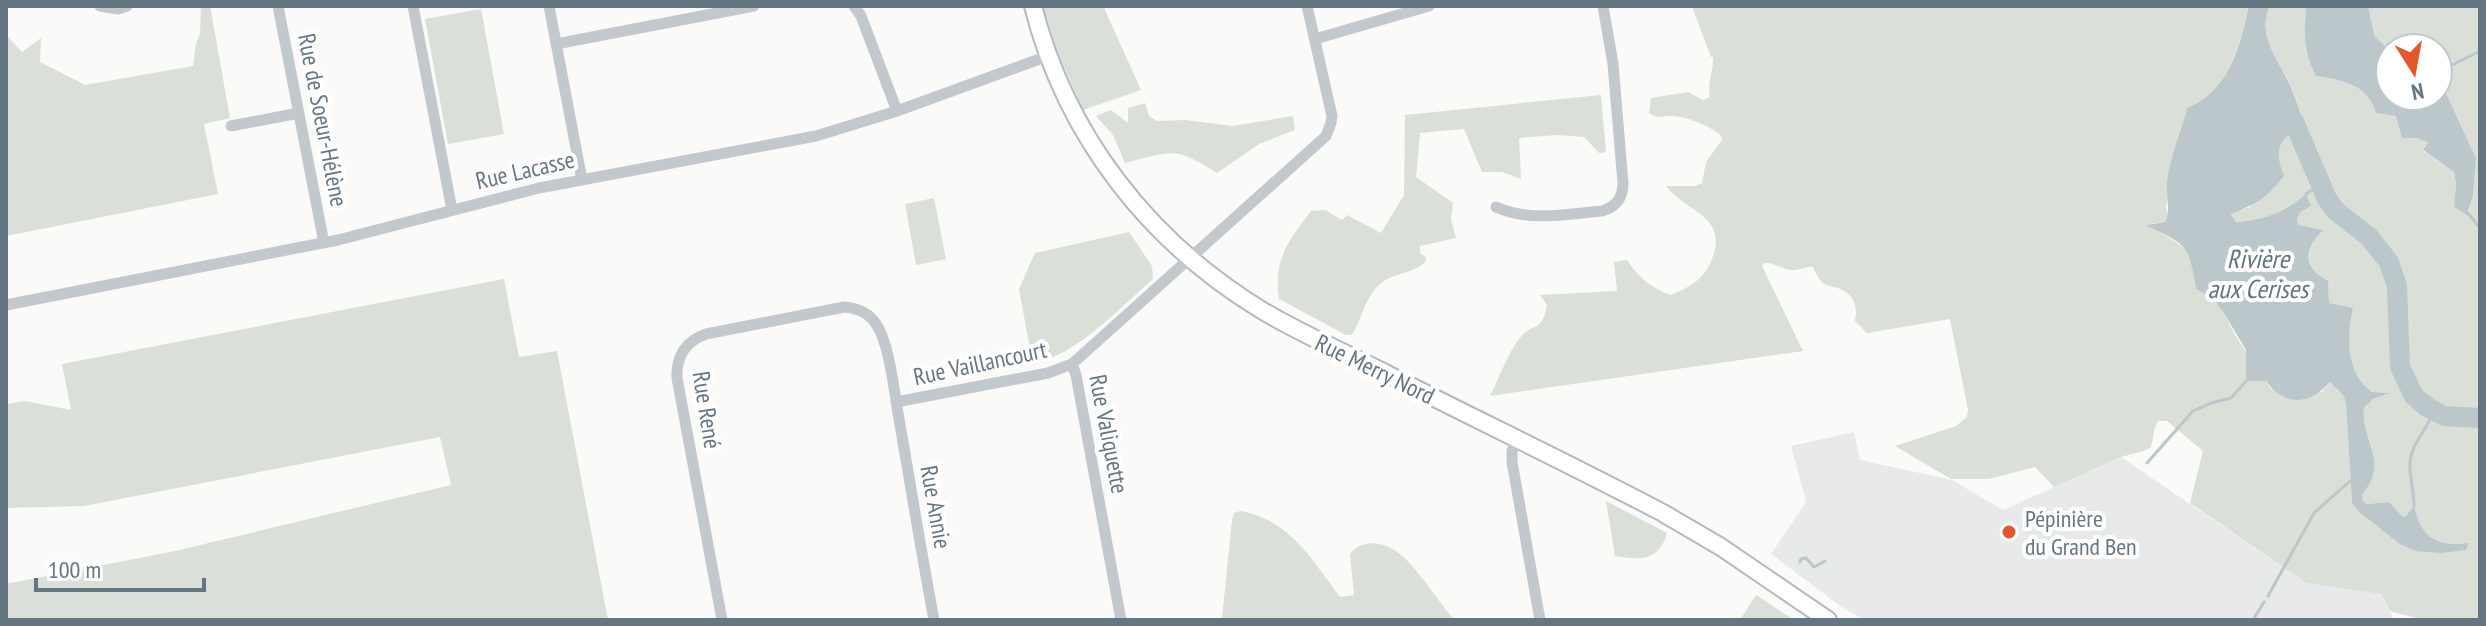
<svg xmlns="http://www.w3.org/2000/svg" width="2486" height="626" font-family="'PT Sans Narrow',sans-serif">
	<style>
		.built { fill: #e8e9e9 }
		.green { fill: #dadfd7 }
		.water { fill: #bbc7cb }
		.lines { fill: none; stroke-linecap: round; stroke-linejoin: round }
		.stream { stroke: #bbc7cb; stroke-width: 3 }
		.river { stroke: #bbc7cb; stroke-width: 20 }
		.secondary-casing { stroke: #b3babf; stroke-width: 20 }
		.minor { stroke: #c3c8cc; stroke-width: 11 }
		.secondary { stroke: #fff; stroke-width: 16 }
		.poi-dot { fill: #e4572e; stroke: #fff; stroke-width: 3 }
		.labels { text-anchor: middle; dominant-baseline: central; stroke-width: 8; stroke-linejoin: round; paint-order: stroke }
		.street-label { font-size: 24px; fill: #657683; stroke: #fff }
		.poi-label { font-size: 24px; fill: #657683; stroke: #fff; text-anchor: start }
		.water-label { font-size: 26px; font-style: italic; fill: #60757c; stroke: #fff }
	</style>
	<rect width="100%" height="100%" fill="#fafaf8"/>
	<path class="built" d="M1854 432 1860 460 1952 480 2003 510 2121 457 2306 583 2381 594 2394 620H1864L1839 605 1771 554 1806 502 1791 446Z"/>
	<path class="green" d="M201 6H210L230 118 204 124 218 194 6 236V35L22 52 41 38 40 62 85 85 193 66 196 44 200 34Z
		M1043 6H1103L1141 90 1083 110 1057 52Z
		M1692 6H2249C2238 47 2230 90 2187 108L2166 207 2168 216 2165 222 2148 224 2189 251 2196 289 2212 298 2222 310 2235 335 2271 389 2322 392 2330 382 2343 395 2346 403 2352 503 2374 524 2416 551 2468 543C2435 547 2423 538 2413 507L2406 517 2402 516 2389 502 2367 504 2363 501 2362 495C2378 476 2362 432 2364 408L2373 399 2387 393C2381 392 2373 393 2368 390 2344 372 2348 333 2353 309L2329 303 2328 282C2302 268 2305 250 2322 230L2298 226 2297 219 2306 194C2285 212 2263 220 2236 222L2231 213 2250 207 2278 160 2280 144 2287 135 2292 133 2305 143C2305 122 2298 102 2289 82 2278 58 2256 34 2270 6H2306C2304 32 2304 52 2316 76 2343 80 2368 85 2376 113L2396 116 2417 138 2428 143 2423 151 2454 172 2456 184 2454 207 2468 214 2473 196 2476 158 2438 76V48H2390V51L2375 37 2368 6H2480V620H2423L2390 611 2381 594 2306 583 2190 503 2203 451 2167 421H2158L2155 427 2151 447 2144 451 2121 457 2054 487 2035 467 1989 479H1951L1895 446 1956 426 1967 417 1968 410 1950 319 1867 333 1855 321C1858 306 1854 294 1838 288 1837 288 1826 285 1825 284 1819 281 1816 273 1813 267 1806 266 1799 271 1792 270 1782 270 1776 262 1764 263L1762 266 1803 351 1490 396C1499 379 1508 352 1520 338 1532 322 1542 334 1547 305L1540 295 1617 291 1614 262 1627 260C1639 278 1651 288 1671 295 1691 286 1704 280 1712 259 1729 216 1686 212 1666 186H1695L1702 183 1706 162 1722 140 1720 134C1707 126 1691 118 1675 116 1665 115 1658 120 1649 113L1651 98 1688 92 1703 100 1710 97C1707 82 1714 71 1713 57H1711Z
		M481 9 504 134 448 144 425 19Z
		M1601 95 1606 152 1599 153 1584 137 1557 135 1519 138 1521 179 1502 172H1482L1464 129 1420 133 1416 177 1453 203 1451 219 1456 238 1420 246V254L1425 256 1426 261C1415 273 1393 273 1380 284 1365 297 1362 319 1352 335H1346L1279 299C1273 260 1288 241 1311 211L1325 210 1342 220 1347 215 1381 233 1404 195 1405 115Z
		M1145 103 1149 116 1157 121 1185 120 1233 126 1293 116 1295 130 1259 144 1217 173C1174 146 1173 151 1125 163L1113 135 1096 116 1111 110 1128 123V108Z
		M934 198 946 259 916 265 905 204Z
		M1129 232 1152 266 1153 279C1115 312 1082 350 1033 365L1019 289 1035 253Z
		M504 279 519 357 557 351 608 620H6V584L175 551 451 485 440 437 84 506 6 508V404L25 401 71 410 62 364Z
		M1606 501 1667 533C1659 562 1640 560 1615 556Z
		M1240 511C1289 519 1313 561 1340 597L1354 595 1350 554C1362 537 1387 542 1401 555 1418 569 1439 602 1454 620H1224L1222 618 1232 520 1234 513Z
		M1756 595 1794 620H1740Z"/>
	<path class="water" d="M2249 6H2270C2256 34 2278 58 2289 83 2298 103 2305 123 2305 144L2292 133C2275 142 2277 160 2284 176 2266 199 2257 203 2231 214L2236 222C2263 220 2285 212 2306 194L2311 206 2300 212 2297 219 2298 225 2323 230C2304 249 2302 268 2328 281L2329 303 2353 308C2347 336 2345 373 2372 392L2389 393 2373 399 2364 408C2361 444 2390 460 2362 495L2363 501 2367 504 2389 502 2402 516 2405 517 2414 506C2421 538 2437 547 2469 543L2466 550 2441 553 2416 551 2400 544 2359 512 2352 503 2346 403 2343 395 2330 382C2310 405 2285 407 2266 381H2246V350L2222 310 2212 298 2196 289C2188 243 2188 246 2146 225L2165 222C2171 212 2166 197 2167 184 2169 158 2181 134 2187 108 2230 90 2239 47 2249 6Z
		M2306 6H2368L2375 37 2390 51V96H2438V76L2476 158 2473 196 2467 215 2454 207 2456 184 2454 172 2423 150 2428 143 2417 138H2402L2396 116 2376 113C2368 85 2343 80 2316 76 2303 51 2304 33 2306 6Z"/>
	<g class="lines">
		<path class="stream" d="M2438 72 2480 51
			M2306 194 2320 184
			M2467 212 2480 228
			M2147 463 2193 411 2211 403 2231 398 2246 381
			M2414 506C2414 492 2409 474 2410 462 2411 443 2429 429 2433 410
			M1800 562 1801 559 1806 558 1814 567 1825 561
			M2268 596 2314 513 2350 481
			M2253 620 2264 602"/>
		<path class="river" d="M2294 122 2327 199 2336 211 2369 237 2389 262 2397 286 2400 367 2414 396 2427 407 2444 416 2480 418"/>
		<g class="secondary-casing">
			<path id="secondary" d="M1033 6C1066 136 1149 242 1263 311 1303 335 1346 353 1387 374 1479 421 1572 465 1663 513L1721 547 1828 620"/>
		</g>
		<path class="minor" d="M100 6 118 9 127 6
			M278 6 324 243
			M413 6 452 210
			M549 6 582 180
			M854 6 861 16 897 111
			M1315 39 1429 6
			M556 44 754 6
			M231 126 299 113
			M1496 207C1529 222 1566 214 1602 211 1616 207 1623 198 1623 183L1613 64 1603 6
			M6 305 338 240 539 188 816 136 897 111 1048 56
			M896 402 1048 373 1072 364
			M1516 438 1512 451V462L1540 620
			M722 620 677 378C676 356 686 341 706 334L844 307C857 308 869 313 876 324 889 342 894 390 898 413 910 482 921 551 934 620
			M1121 620 1076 375 1072 364 1326 136 1331 123 1332 116 1307 6"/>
		<use href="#secondary" class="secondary"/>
	</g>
	<circle class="poi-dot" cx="2009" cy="532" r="8"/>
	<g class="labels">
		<g class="street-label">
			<text transform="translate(323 120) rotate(79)">Rue de Soeur-Hélène</text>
			<text transform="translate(525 170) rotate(-13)">Rue Lacasse</text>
			<text transform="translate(980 363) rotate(-12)">Rue Vaillancourt</text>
			<text transform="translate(1375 369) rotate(26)">Rue Merry Nord</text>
			<text transform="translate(707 410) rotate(81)">Rue René</text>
			<text transform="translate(1109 434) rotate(79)">Rue Valiquette</text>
			<text transform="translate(936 507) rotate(80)">Rue Annie</text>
		</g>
		<g class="poi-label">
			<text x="2025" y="518">Pépinière<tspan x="2025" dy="28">du Grand Ben</tspan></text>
		</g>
		<g class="water-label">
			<text x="2258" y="258">Rivière<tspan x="2258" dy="30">aux Cerises</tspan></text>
		</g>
	</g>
	<rect width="2486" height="626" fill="none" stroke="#657683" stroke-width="16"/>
	<g transform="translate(2414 72) rotate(169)"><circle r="38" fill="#ffffff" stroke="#c1c8cd" stroke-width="2"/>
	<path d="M0-6L14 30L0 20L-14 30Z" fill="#e4572e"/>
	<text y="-12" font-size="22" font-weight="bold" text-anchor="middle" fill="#657683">N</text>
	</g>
	<path d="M36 578v12h168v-12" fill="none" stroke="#657683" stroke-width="4"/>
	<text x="48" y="578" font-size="24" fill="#657683" stroke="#ffffff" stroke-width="6" paint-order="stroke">100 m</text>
</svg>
